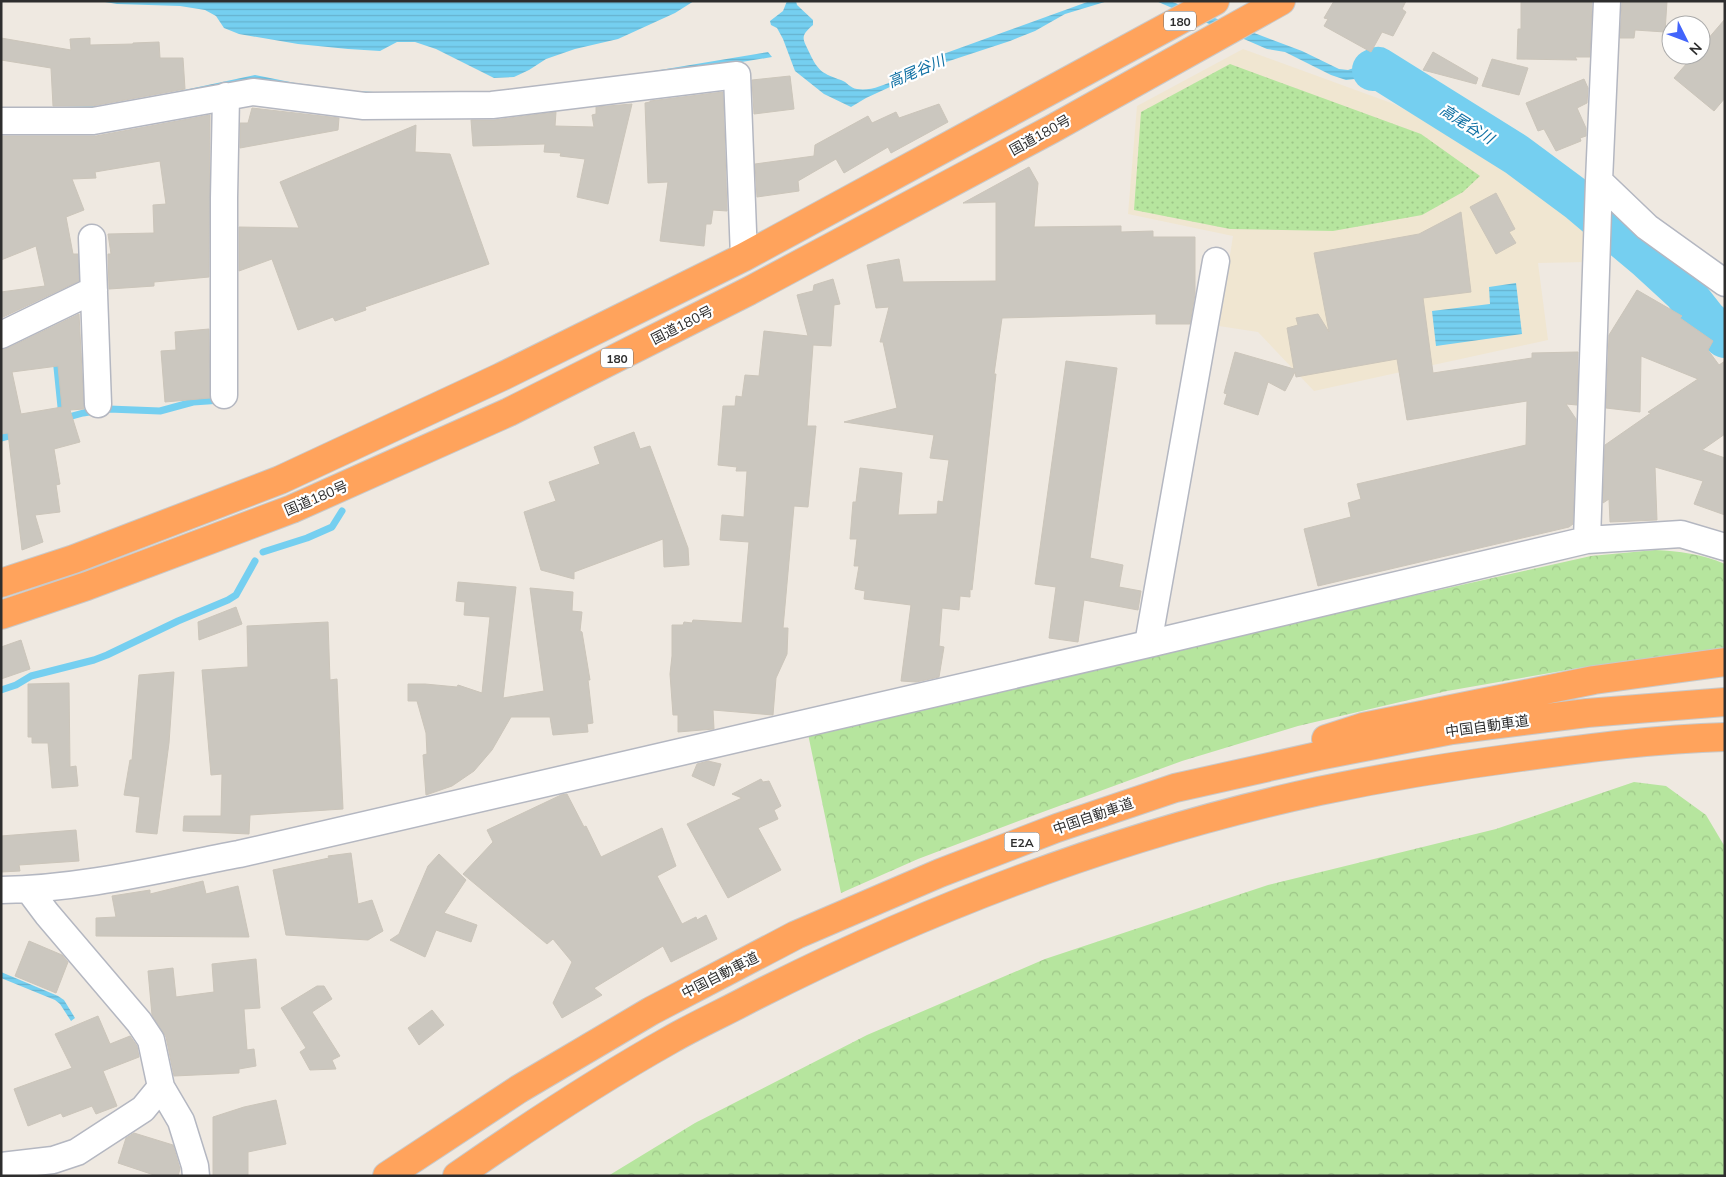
<svg xmlns="http://www.w3.org/2000/svg" width="1726" height="1177" font-family="Mulish,'Noto Sans JP',sans-serif">
	<style>
		.education { fill: #f0e6d1 }
		.forest { fill: url(#forest-crowns) }
		.park { fill: url(#park-dots) }
		.water { fill: url(#water-rules) }
		.lines { fill: none; stroke-linecap: round; stroke-linejoin: round }
		.stream { stroke: #75cff0; stroke-width: 7 }
		.river { stroke: #75cff0; stroke-width: 42 }
		.building { fill: #cbc7bf; stroke: #cbc5ba; fill-rule: evenodd }
		.street-casing { stroke: #b4b7c1; stroke-width: 29 }
		.highway-casing { stroke: #c9c9c9; stroke-width: 30 }
		.street { stroke: #fff; stroke-width: 26 }
		.highway { stroke: #ffa35c; stroke-width: 28 }
		.labels { text-anchor: middle; dominant-baseline: central; stroke-width: 4.5; stroke-linejoin: round; paint-order: stroke }
		.shield { fill: #fff; stroke: #6d6d6d; stroke-width: 1 }
		.shield-label { font-size: 12px; font-weight: bold; fill: #2e2e2e }
		.street-label { font-size: 14px; fill: #2e2e2e; stroke: #fff }
		.water-label { font-size: 15px; font-style: italic; fill: #0d6fa3; stroke: #fff }
	</style>
	<defs>
		<pattern id="forest-crowns" width="20" height="18" patternUnits="userSpaceOnUse" patternTransform="scale(1.25)"><rect width="20" height="18" fill="#b6e59e"/><path d="M2 6a3 3 0 1 1 6 0M12 15a3 3 0 1 1 6 0" fill="none" stroke="#9dc588"/></pattern>
		<pattern id="park-dots" width="8" height="8" patternUnits="userSpaceOnUse" patternTransform="scale(1.25)"><rect width="8" height="8" fill="#b6e59e"/><path d="M2 2h.1M6 6h.1" fill="none" stroke="#9dc588" stroke-width="1.8" stroke-linecap="round"/></pattern>
		<pattern id="water-rules" width="6" height="5" patternUnits="userSpaceOnUse" patternTransform="scale(1.25)"><rect width="6" height="5" fill="#75cff0"/><path d="M0 2.5h6" fill="none" stroke="#66b2ce"/></pattern>
	</defs>
	<rect width="100%" height="100%" fill="#efe9e1"/>
	<path class="education" d="M1243 49 1394 104 1517 169 1584 219 1586 262 1538 263 1548 340 1314 391 1258 332 1219 326 1233 236 1128 214 1137 106Z"/>
	<path class="forest" d="M1655 550C1679 551 1702 554 1725 564V648L1579 668 1447 691 1298 726 1182 761 1040 813 918 859 841 893 808 734 1130 659 1591 556Z
		M1634 782 1666 786 1706 815 1725 847V1176H608L695 1123 867 1035 1045 959 1268 885 1496 829Z"/>
	<path class="park" d="M1230 64 1421 134 1480 176 1463 192 1422 215 1333 231 1230 229 1134 210 1141 112Z"/>
	<path class="water" d="M99 1H694L675 13 618 39 575 49 546 59 529 70 514 77 494 78 436 49 415 42H397L380 51 348 49 298 44 239 34 224 28 216 16 205 10 180 6 117 4Z
		M787 1H796L797 5 813 20V25C799 37 803 39 810 54 818 71 823 74 841 80 847 82 850 88 857 89 880 93 909 71 928 61 934 58 940 56 946 53L1090 1H1108L1065 14 1035 31 1010 41 940 64 866 98 851 107 824 94 795 71 783 39 777 28 771 25 770 21 783 11Z
		M1156 1H1170L1302 51 1339 69 1348 70 1376 60 1425 90 1420 106 1383 79 1373 77 1346 80 1331 75 1285 52 1267 49Z
		M768 52 772 57 640 79 525 94 352 97 101 114 15 108 109 106 255 75 295 83 356 91 410 94 474 93 527 88 630 75Z
		M1516 283 1522 334 1436 346 1432 311 1490 304 1489 287Z
		M1 972 58 996 64 1000 75 1018 71 1021 60 1004 55 1000 1 978Z"/>
	<g class="lines">
		<path class="stream" d="M56 358 62 417
			M65 418 83 413 109 409 160 411 193 402 222 400
			M1 438 16 434
			M263 552 307 538 332 527 342 511
			M1 690 16 685 31 676 94 660 107 655 178 621 228 600 236 595 255 561"/>
		<path class="river" d="M1373 70 1378 68 1517 155 1579 201 1648 259 1684 292 1706 320 1725 337"/>
	</g>
	<path class="building" d="M1334 1H1406L1402 9 1406 12 1393 36 1382 32 1371 52 1324 26 1328 19 1324 18Z
		M1521 1 1592 2 1590 57H1575L1577 60 1517 59 1518 29H1521Z
		M1622 1H1667L1665 32 1635 30 1634 38H1620Z
		M1725 19V98L1714 111 1674 78 1694 55H1701V47Z
		M1 38 71 50 70 39 90 38V45L133 44V43L159 42 160 58H183L185 89 92 106H53L51 68 1 60Z
		M1433 52 1478 78 1476 84 1423 70Z
		M1492 59 1528 68 1519 95 1482 86Z
		M790 76 794 109 754 114 752 80Z
		M1584 79 1588 88 1587 103 1577 108 1586 128V136L1580 138 1581 141 1556 151 1544 129 1538 131 1526 103Z
		M723 92 727 211 713 210 711 224H706L704 246 660 241 668 182 648 183 645 103 650 102V101Z
		M632 104 608 204 577 197 585 159 560 156 561 153 544 152 545 144 473 146 471 120H494L556 112 555 126 594 127 592 115 596 114V107Z
		M939 104 948 122 891 153 888 147 844 173 836 159 798 181 799 191 757 197 755 164 814 156 815 145 868 116 872 123 896 112 899 118Z
		M252 108 339 118 338 130 240 148V123H248Z
		M210 115 209 277 154 282V286L109 289 108 254H111L108 234 154 233 153 205 166 204 160 161 95 172 96 178 72 179 84 210 66 217 73 254H78L79 281 1 318V292L45 286 36 246 1 260V136H96Z
		M416 125 415 152 450 154 489 264 365 307 366 310 335 321 333 317 298 330 272 259 239 271V227L299 228 280 182Z
		M1029 167 1038 183 1034 227 1121 226V232L1153 231V237H1195V294L1190 324H1156V314L1002 318 994 374H996L972 590 970 589V597L960 596 959 610 942 608 939 646 944 647 939 677 916 682 901 681 911 605 864 599 865 591 855 589 859 566H854L857 539H850L853 502H856L860 468 902 473 898 515 937 514 938 501 943 502 949 460 930 458 934 435 844 422 897 408 883 342H880L889 307 876 308 867 265 899 259 903 282 996 281V202L963 203Z
		M1496 193 1515 229 1509 232 1516 243 1496 254 1470 207Z
		M1461 212 1471 292 1423 298 1433 373 1532 358V353L1578 352 1577 405 1566 404 1576 419 1573 524 1569 527 1318 586 1304 529 1351 517 1348 503 1361 499 1357 484 1526 445 1527 401 1407 420 1397 359 1296 377 1295 372 1285 391 1268 382 1258 415 1224 404 1227 394 1224 393 1235 352 1294 369 1287 328 1298 325 1296 318 1318 314 1329 332 1314 253 1419 234Z
		M833 279 840 304 834 305 831 346 813 345 807 426H816L808 507 794 506 783 628H788L787 654 776 678 773 715 713 710 714 729 678 732V715H673L670 674 672 656V625H683L684 622 692 623 693 620 742 623 749 542 720 540 722 515 744 517 747 471H736L737 467 718 465 723 406H735L736 396 742 397 745 375 759 376 764 331 808 336 797 295 813 291 814 285Z
		M1637 290 1682 316 1680 318 1713 341 1708 350 1719 365 1725 361V434L1702 450 1725 458V515L1694 504 1703 481 1655 467 1657 520 1610 522 1609 499 1603 503 1605 445 1651 413 1648 412 1698 379 1641 356 1640 412 1606 408 1609 335Z
		M79 314 84 409 70 410 80 442 54 449 60 484 56 485 60 512 35 515 43 542 22 550 8 433 1 434V350L8 348ZM58 366 62 407 21 414 12 372Z
		M209 329 210 398 165 402 161 351 176 350 175 332Z
		M1066 361 1117 368 1090 558 1123 565 1119 587 1141 591 1138 610 1084 600 1078 642 1049 638 1056 587 1035 584Z
		M634 432 640 449 650 446 688 548 689 565 664 567 663 539 574 572V579L541 570 524 512 556 501 549 482 600 464 594 447Z
		M458 582 516 587 503 698 544 691 530 588 573 592 572 611 582 612 580 631 582 632 590 680H588L593 723 587 724 588 732 553 735 550 717H511L492 750 474 771 452 786 426 795 423 755 427 754 426 733 417 701H408V684H425L457 687 458 685 482 693 490 617 464 615 465 602 456 601Z
		M236 607 242 624 199 640 198 622Z
		M328 622 330 680 337 679 343 809 250 815 249 834 183 831 184 816H221L222 774 211 775 202 670 248 667 247 626Z
		M21 640 30 669 1 679V647Z
		M174 672 169 743 157 834 136 832 140 797 124 795 130 760H132L139 675Z
		M69 683 70 767 76 766 78 786 52 788 48 743H32V737H28V684Z
		M708 761 721 764 714 786 692 776 697 764Z
		M761 779 763 782 769 781 781 806 774 810 778 819 758 828 781 870 728 898 687 824 742 798 732 794Z
		M567 794 584 827 586 826 601 857 662 828 676 866 657 876 682 924 696 917 697 920 706 915 717 939 671 962 663 946 594 988 602 995 562 1018 553 1003 572 962 553 939 547 944 463 874 493 842 487 830 561 795Z
		M76 830 79 861 19 865 20 871 1 872V836Z
		M351 853 358 904 372 900 383 931 368 940 286 935 273 870 329 858 328 856Z
		M439 854 466 880 444 913 477 925 471 942 436 930 425 957 390 940 399 934 428 866Z
		M203 881 206 894 238 886 249 937 96 936V918L116 917 112 896 150 890V894Z
		M29 941 62 955 68 962 56 993 15 976Z
		M256 959 260 1008 244 1009 247 1050 254 1049 256 1066 239 1069V1073L174 1076 166 1037 152 1015 148 971 173 968 176 997 214 992 212 964Z
		M317 986H324L332 999 312 1012 340 1056 332 1060 336 1069 310 1070 300 1052 306 1048 281 1008Z
		M432 1010 444 1025 419 1045 408 1028Z
		M98 1016 110 1044 130 1036 137 1046 139 1057 103 1071 117 1106 96 1114 92 1106 63 1117 61 1113 28 1126 14 1089 72 1068 55 1034Z
		M276 1100 286 1144 248 1152V1176H213V1117L244 1107Z
		M134 1133 173 1145 180 1169 178 1176H157L118 1163 126 1138Z"/>
	<g class="lines">
		<g class="street-casing">
			<path id="street" d="M1 121H93L253 92 364 106 492 105 737 75 744 257
				M1599 181 1647 227 1725 283
				M92 238 98 404
				M1 335 94 290
				M224 395V198L226 96
				M1587 540 1599 181 1607 1
				M1148 644 1216 261
				M1 890C82 889 160 869 239 854L1148 644 1587 540 1681 534 1725 547
				M161 1087 181 1121 195 1166 196 1176
				M1 1166 53 1160 77 1152 143 1109 161 1087 151 1040 139 1022 47 914 29 890"/>
		</g>
		<g class="highway-casing">
			<path id="highway" d="M1 583 74 559 280 480 501 377 744 257 1215 1
				M1 615 87 586 292 509 509 412 749 291 1052 129 1281 1
				M1326 739 1363 727 1594 680 1725 662
				M387 1176 519 1089 651 1011 796 935 940 873 1057 828 1175 788 1318 756 1452 730 1587 713 1725 702
				M457 1176C526 1128 597 1081 670 1040 696 1025 723 1013 749 999 929 907 1121 834 1319 791 1386 777 1453 766 1521 757 1588 748 1657 739 1725 737"/>
		</g>
		<use href="#street" class="street"/>
		<use href="#highway" class="highway"/>
	</g>
	<g class="labels">
		<g class="shield">
			<rect x="1164" y="11.5" width="32" height="19" rx="4"/>
			<rect x="601" y="348.5" width="32" height="19" rx="4"/>
			<rect x="1004.5" y="832.5" width="35" height="19" rx="4"/>
		</g>
		<g class="shield-label">
			<text x="1180" y="21">180</text>
			<text x="617" y="358">180</text>
			<text x="1022" y="842">E2A</text>
		</g>
		<g class="street-label">
			<text transform="translate(1040 135) rotate(-29)">国道180号</text>
			<text transform="translate(682 325) rotate(-27)">国道180号</text>
			<text transform="translate(316 498) rotate(-23)">国道180号</text>
			<text transform="translate(1487 726) rotate(-8)">中国自動車道</text>
			<text transform="translate(1093 816) rotate(-19)">中国自動車道</text>
			<text transform="translate(720 975) rotate(-27)">中国自動車道</text>
		</g>
		<g class="water-label">
			<text transform="translate(916 71) rotate(-23)">高尾谷川</text>
			<text transform="translate(1467 124) rotate(32)">高尾谷川</text>
		</g>
	</g>
	<rect width="1726" height="1177" fill="none" stroke="#2e2e2e" stroke-width="5"/>
	<g transform="translate(1686 40) rotate(132)"><circle r="24" fill="#ffffff" stroke="#ababab"/>
	<path d="M0-4L9 19L0 12L-9 19Z" fill="#4264fb"/>
	<text y="-8" font-size="14" font-weight="bold" text-anchor="middle" fill="#2e2e2e">N</text>
	</g>
</svg>
